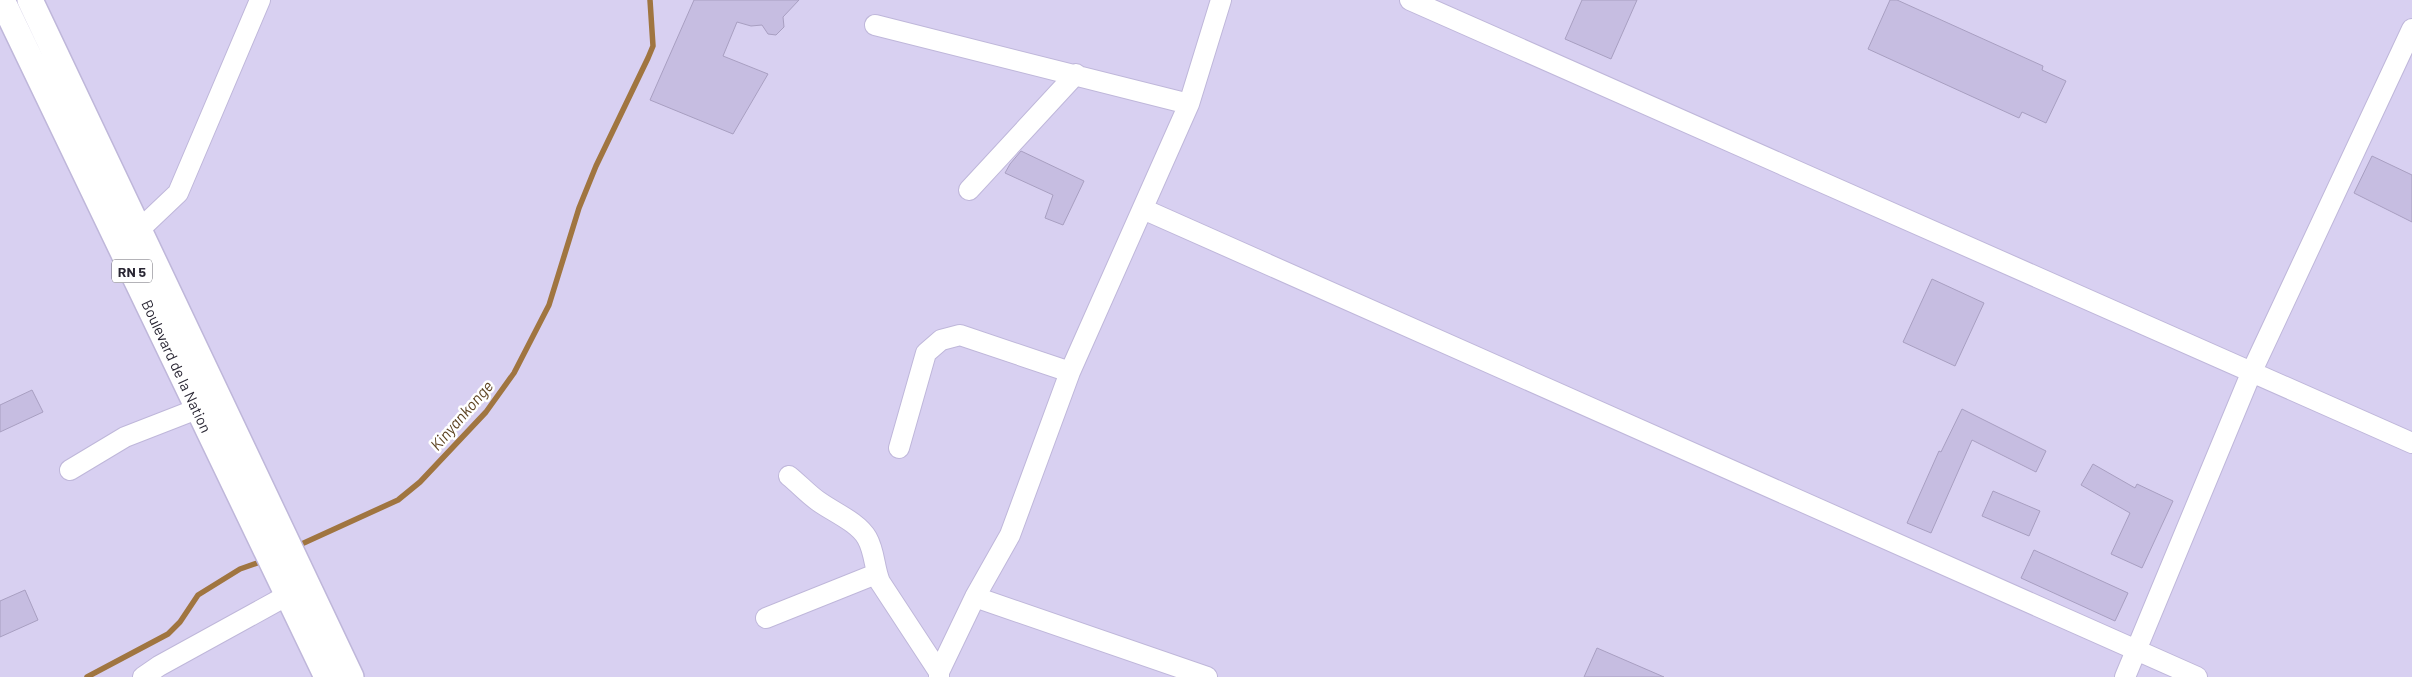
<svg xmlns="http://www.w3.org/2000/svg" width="2412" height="677" font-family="Barlow,sans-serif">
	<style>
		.built { fill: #d8d0f1 }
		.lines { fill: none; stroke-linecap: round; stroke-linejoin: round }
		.stream { stroke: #a07540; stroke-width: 5.5 }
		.building { fill: #c6bde1; stroke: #a89fc1 }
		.minor-casing { stroke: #bfb7da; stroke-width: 22 }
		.major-casing { stroke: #bfb7da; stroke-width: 28 }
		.minor { stroke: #fff; stroke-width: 20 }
		.major { stroke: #fff; stroke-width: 25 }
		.labels { text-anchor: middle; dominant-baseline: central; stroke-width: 5; stroke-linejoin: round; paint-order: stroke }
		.shield { fill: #fff; stroke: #696770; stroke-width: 1 }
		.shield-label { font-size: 14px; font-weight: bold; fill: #292633 }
		.street-label { font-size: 15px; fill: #292633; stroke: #fff }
		.water-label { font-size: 16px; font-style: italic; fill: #5d4321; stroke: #fff }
	</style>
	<rect width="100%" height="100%" fill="#e6dffc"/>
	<path class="built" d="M0 0H2412V677H0Z"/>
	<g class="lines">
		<path class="stream" d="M295 547 398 500 420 482 486 412 514 373 549 305 579 208 596 166 648 58 653 46 650 0
			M87 677 168 634 180 622 198 595 240 569 263 561"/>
	</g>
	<path class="building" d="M694 0H799L783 17 784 27 776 35 768 34 762 25 751 26 737 22 723 56 768 74 733 134 650 100Z
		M1582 0H1637L1611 59 1565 39Z
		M1890 0H1897L2043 66 2042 70 2066 81 2046 123 2022 112 2019 118 1868 49Z
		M1021 151 1084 181 1063 225 1045 218 1053 195 1005 173 1010 164Z
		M2372 156 2412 175V222L2354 193Z
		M1932 279 1984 303 1955 366 1903 342Z
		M32 390 43 412 0 432V405Z
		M1962 409 2046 451 2036 472 1972 440 1931 533 1907 523 1939 451 1941 452Z
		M2093 464 2135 488 2137 484 2173 501 2142 568 2111 554 2130 513 2081 485Z
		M1993 491 2040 511 2029 536 1982 516Z
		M2034 550 2128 593 2115 621 2021 578Z
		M25 590 38 620 0 637V601Z
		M1597 648 1664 677H1584Z"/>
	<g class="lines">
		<g class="minor-casing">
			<path id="minor" d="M1410 0 2412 443
				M875 25 1189 104
				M969 190 1076 74
				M1143 209 2197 677
				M126 236 139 230 178 193 260 0
				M899 448 926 353 941 340 960 335 1070 372
				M70 470 125 437 197 409
				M789 476C799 484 808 494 818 501 833 512 858 522 867 538 875 552 874 568 880 582L939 672
				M975 597 1207 677
				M766 618 876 574
				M143 677 159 666 288 595
				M939 677V672L975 597 1010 535 1070 372 1189 104 1221 0
				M2125 677 2252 371 2412 29"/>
		</g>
		<g class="major-casing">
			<path id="major" d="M2 0 327 677
				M30 0 351 677"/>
		</g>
		<use href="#minor" class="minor"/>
		<use href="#major" class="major"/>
	</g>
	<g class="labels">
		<rect class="shield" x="112" y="259.5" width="40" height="23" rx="4"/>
		<g class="shield-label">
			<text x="132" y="271">RN 5</text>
		</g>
		<g class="street-label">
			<text transform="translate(177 366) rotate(65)">Boulevard de la Nation</text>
		</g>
		<g class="water-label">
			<text transform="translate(461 415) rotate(-49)">Kinyankonge</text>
		</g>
	</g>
</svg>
